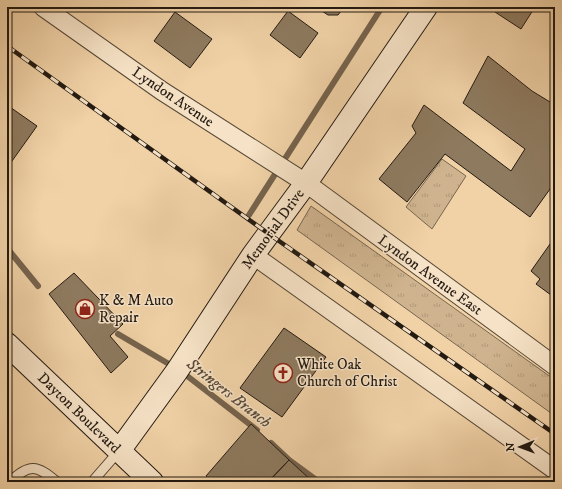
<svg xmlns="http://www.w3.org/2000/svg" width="562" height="489" font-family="'IM FELL DW Pica',serif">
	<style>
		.grass { fill: url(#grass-tufts); stroke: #786650 }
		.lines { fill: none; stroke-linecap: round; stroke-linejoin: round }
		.stream { stroke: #75634d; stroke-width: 6 }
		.building { fill: #8e7a5f; stroke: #231a12 }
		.lane-casing { stroke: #564837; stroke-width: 11 }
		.street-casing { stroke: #564837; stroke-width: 20 }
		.secondary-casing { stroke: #231a12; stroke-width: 24 }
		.lane { stroke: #f6e2c6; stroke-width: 9 }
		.street { stroke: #f6e2c6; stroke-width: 18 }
		.secondary { stroke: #f6e2c6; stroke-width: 22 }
		.rail-casing { stroke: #231a12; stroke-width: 4.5 }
		.rail { stroke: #f6e2c6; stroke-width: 3; stroke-dasharray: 9; stroke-linecap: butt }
		.labels { text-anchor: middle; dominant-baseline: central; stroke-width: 3; stroke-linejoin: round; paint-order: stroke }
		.street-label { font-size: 15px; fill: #231a12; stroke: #f6e2c6 }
		.poi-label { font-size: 15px; fill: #231a12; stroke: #f6e2c6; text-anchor: start }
		.water-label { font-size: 16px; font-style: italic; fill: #594a39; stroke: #f6e2c6 }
	</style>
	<defs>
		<pattern id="grass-tufts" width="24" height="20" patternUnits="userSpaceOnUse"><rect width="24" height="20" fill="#ceb38e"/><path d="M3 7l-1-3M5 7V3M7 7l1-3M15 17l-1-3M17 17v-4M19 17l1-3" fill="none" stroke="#b19979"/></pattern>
	</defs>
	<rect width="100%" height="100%" fill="#f1d2a7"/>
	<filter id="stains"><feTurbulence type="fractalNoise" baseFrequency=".005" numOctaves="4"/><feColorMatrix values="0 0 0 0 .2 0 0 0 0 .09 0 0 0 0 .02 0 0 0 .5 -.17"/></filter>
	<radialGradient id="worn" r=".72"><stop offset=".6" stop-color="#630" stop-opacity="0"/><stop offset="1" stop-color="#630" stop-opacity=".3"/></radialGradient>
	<path class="grass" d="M442 159 466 176 432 229 406 207Z
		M311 206 555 380V416L297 230Z"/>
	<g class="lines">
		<path class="stream" d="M249 215 382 7
			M7 248 38 286
			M118 334 174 367
			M182 372 257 430
			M271 443 289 460 319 482"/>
	</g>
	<path class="building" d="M316 7H344L338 15H328Z
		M499 7H535L521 29 495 12Z
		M288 11 318 33 300 58 270 35Z
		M175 12 212 39 190 68 154 41Z
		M488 56 532 91 555 105V182L530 217 445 154 407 202 379 179 416 133 412 126 424 105 511 171 525 149 463 103Z
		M7 105 37 126 7 168Z
		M555 237V288L551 295 536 284 540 279 531 271Z
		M74 273 123 324 110 336 128 357 111 373 49 294Z
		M284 328 326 357 282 417 240 388Z
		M251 424 289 460 268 482H212L206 476Z
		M289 460 313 482H268Z"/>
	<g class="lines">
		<g class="lane-casing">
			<path id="lane" d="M10 482C29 463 37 465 57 482
				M92 482 119 451"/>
		</g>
		<g class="street-casing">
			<path id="street" d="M43 7 162 91 306 183 555 366
				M253 255 555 470"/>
		</g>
		<g class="secondary-casing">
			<path id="secondary" d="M7 344 152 482
				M119 451 177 371 253 255 306 183 426 7"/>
		</g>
		<use href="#lane" class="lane"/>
		<use href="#street" class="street"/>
		<use href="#secondary" class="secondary"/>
		<g class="rail-casing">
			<path id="rail" d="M7 46 269 234 555 434"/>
		</g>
		<use href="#rail" class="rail"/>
	</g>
	<defs>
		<g id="shop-ring" transform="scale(1)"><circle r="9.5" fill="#f6e2c6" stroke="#8f2418" stroke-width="1.5"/><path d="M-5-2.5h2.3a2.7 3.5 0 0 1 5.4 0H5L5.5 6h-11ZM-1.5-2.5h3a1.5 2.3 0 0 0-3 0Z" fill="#8f2418"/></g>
		<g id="church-ring" transform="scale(1)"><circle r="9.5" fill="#f6e2c6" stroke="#8f2418" stroke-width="1.5"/><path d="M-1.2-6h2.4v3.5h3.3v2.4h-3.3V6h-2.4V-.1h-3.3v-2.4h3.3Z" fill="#8f2418"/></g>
	</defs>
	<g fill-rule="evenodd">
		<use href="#shop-ring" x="85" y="309"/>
		<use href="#church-ring" x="283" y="373"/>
	</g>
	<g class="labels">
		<g class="street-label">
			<text transform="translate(173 97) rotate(34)">Lyndon Avenue</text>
			<text transform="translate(273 229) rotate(-54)">Memorial Drive</text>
			<text transform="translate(430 275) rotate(36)">Lyndon Avenue East</text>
			<text transform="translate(79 413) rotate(44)">Dayton Boulevard</text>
		</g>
		<g class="poi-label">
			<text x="99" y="300">K &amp; M Auto<tspan x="99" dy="17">Repair</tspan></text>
			<text x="297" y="364">White Oak<tspan x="297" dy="17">Church of Christ</tspan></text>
		</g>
		<g class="water-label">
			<text transform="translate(229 393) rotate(38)">Stringers Branch</text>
		</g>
	</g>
	<rect width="562" height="489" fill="none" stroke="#f1d2a7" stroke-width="24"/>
	<rect x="8" y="8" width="546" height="473" fill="none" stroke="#231a12" stroke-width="2"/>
	<rect x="12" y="12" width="538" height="465" fill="none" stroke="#231a12"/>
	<g transform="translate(520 447) rotate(269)" stroke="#f6e2c6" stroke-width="3" paint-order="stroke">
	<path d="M0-3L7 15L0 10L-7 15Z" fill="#231a12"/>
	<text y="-6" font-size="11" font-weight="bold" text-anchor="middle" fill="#231a12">N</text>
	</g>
	<rect width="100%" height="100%" filter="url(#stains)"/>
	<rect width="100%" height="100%" fill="url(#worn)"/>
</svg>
